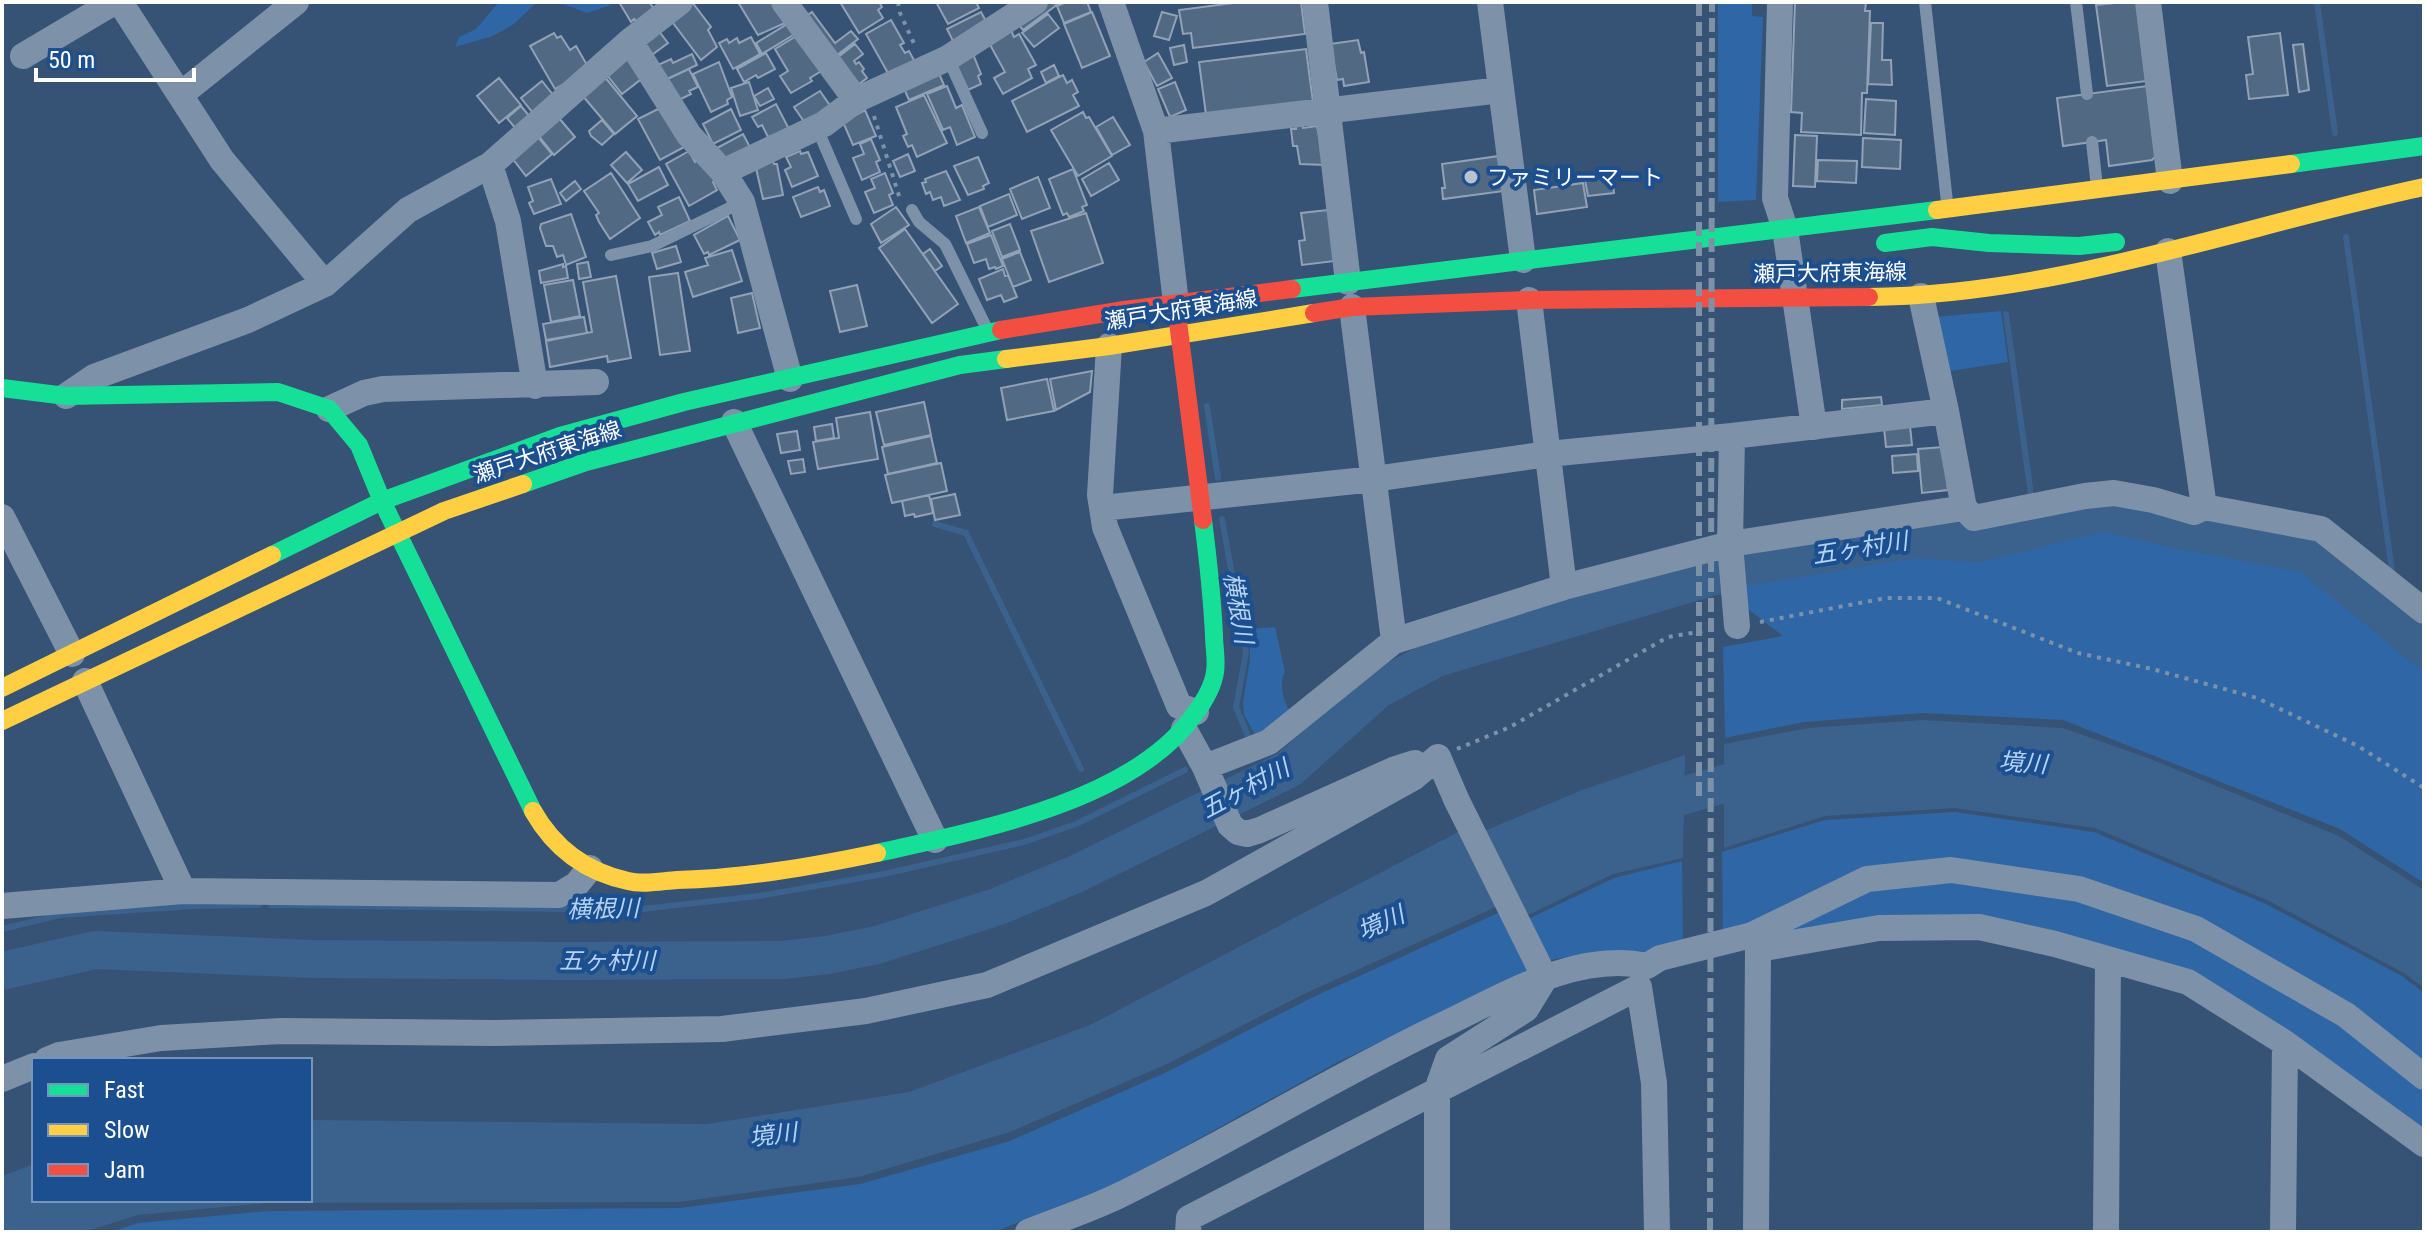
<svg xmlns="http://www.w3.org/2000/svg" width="2426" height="1234" font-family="'Roboto Condensed','Noto Sans JP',sans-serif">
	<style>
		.green { fill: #2f66a5 }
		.water { fill: #3b618d }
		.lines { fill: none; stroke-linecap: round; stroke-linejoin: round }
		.stream { stroke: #3b618d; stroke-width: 6 }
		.river { stroke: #3b618d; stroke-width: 38 }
		.building { fill: #526984; stroke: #92a2b6; stroke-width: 2 }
		.path { stroke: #7d92a8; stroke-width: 4; stroke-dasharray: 4 6; stroke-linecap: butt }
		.lane { stroke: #7d92a8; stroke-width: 12 }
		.street { stroke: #7d92a8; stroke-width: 26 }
		.fast { stroke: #16e098; stroke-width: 18 }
		.slow { stroke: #ffcf43; stroke-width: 18 }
		.jam { stroke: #f24e42; stroke-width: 18 }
		.rail { stroke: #7e92a7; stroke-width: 6; stroke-dasharray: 14 6; stroke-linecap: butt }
		.poi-dot { fill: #b9c2ce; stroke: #1b4f8f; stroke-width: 3 }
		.labels { text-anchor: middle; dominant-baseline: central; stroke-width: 8; stroke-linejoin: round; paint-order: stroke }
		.poi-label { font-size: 22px; fill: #fff; stroke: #1b4f8f; text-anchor: start }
		.street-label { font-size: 22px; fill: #fff; stroke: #1b4f8f }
		.water-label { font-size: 24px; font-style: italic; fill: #b5d3f5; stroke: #1b4f8f }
	</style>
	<rect width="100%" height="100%" fill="#365274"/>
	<path class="green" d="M499 2H611V5L587 13 563 4 536 3 514 24 493 36 455 47 459 37 476 29Z
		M1718 2H1752V16L1763 17 1756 200 1718 202Z
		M2001 311 2008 362 1944 372 1934 317Z
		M2102 521 2305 563 2424 658V883L2340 829 2063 720 1922 713 1804 722 1725 738 1723 647 1783 636 1740 603 1738 586 1913 546 1981 552Z
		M1275 627 1285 672C1278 684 1284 704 1292 714L1258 740 1244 715 1243 703 1250 659 1249 629Z
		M1955 812 2094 832 2266 904 2402 976 2424 993V1134L2191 978 1984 920 1774 935 1723 934 1722 852 1825 820Z
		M1682 861 1683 944C1662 950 1609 963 1588 962 1565 961 1572 953 1545 962L1526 920 1614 878Z
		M1500 912 1530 970 1338 1062 1120 1182 994 1232H111L138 1223 268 1211 680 1208 860 1184 1010 1141 1167 1072 1311 998Z"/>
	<path class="water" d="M1923 720 2063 728 2148 758 2339 836 2424 890V988L2404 973 2269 901 2095 828 1955 808 1825 816 1724 848V744L1808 728Z
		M1685 755 1683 858 1613 874 1524 917 1484 831 1582 790Z
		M1458 832 1496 907 1306 993 1167 1064 1010 1132 859 1177 679 1202 267 1203 138 1215 84 1232H2V1176L34 1164V1200H310V1120L707 1124 909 1092 1090 1025Z"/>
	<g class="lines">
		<path class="stream" d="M2317 2 2335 133
			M2346 237 2392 571
			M2006 314 2031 495
			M1207 406 1218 478
			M2034 517 2036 528
			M1222 519 1246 653 1236 707 1250 741
			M935 524 966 533 1081 769
			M2366 601 2378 589
			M271 905 633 910 759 896 884 874 1024 842 1076 824 1185 770
			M2 929 60 915 194 906 259 905"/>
		<path class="river" d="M1636 809 1738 780 1774 776
			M2 971 95 950 314 959 565 961 783 960 827 955 877 945 996 907 1076 874 1289 769 1377 690 1436 658 1745 567 1912 539 1980 543 2103 512 2176 529 2309 554 2424 648"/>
	</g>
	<path class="building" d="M619 2H649L654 9 637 22 634 19 631 22Z
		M692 2 711 27 708 30 717 47 701 60 670 19Z
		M738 2H773L785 23 758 35Z
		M840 2H879L882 7 878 10 883 18 859 33Z
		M936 2H976L979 8 948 24Z
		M1043 2 1058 4 1023 30 1017 22Z
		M1066 2H1087L1091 12 1064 23 1057 6Z
		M1241 2H1301L1305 34 1193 48 1191 33 1183 34 1179 10Z
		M1795 2H1866L1865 11H1870L1867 93H1862L1861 135 1801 132 1802 113 1791 112Z
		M2124 2H2137L2147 81 2107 86 2096 5Z
		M812 12 835 43 851 31 858 39 832 59 800 21Z
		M981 12 988 25 954 43 947 29Z
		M1092 12 1110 56 1082 68 1064 24Z
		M1162 12 1177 16 1169 40 1154 36Z
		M1048 14 1059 28 1034 47 1022 33Z
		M891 20 904 43 900 45 905 53 909 51 916 64 889 75 866 34Z
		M789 23 795 34 762 54 756 43Z
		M1871 23H1883L1882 60H1891L1892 85 1868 84Z
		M1010 28 1014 37 1019 34 1036 65 1028 69 1032 78 1003 94 994 78 1005 72 988 41Z
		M658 30 668 43 649 57 639 44Z
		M554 33 557 38 561 36 570 50 576 46 587 65 583 73 555 89 530 46Z
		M2280 33 2288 95 2249 99 2246 75 2253 74 2248 37Z
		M798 35 823 70 810 78 812 81 791 93 780 76 788 71 775 49Z
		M751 37 760 54 733 69 719 43 727 39 729 43 737 38 739 43Z
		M1358 40 1361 53 1364 52 1369 82 1344 86 1343 79 1337 80 1330 44Z
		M855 44 863 54 854 61 856 64 859 62 864 69 862 71 867 78 854 88 833 61Z
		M2303 44 2309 90 2299 92 2293 45Z
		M1184 45 1187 62 1174 65 1170 48Z
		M1306 49 1313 102 1206 115 1199 62Z
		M766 53 775 69 758 78 756 75 744 82 737 69Z
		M1158 53 1172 78 1157 86 1144 62Z
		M692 54 697 65 665 80 658 65 671 59 673 63Z
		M973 54 981 74 978 76 981 84 968 90 955 62Z
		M629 58 644 77 622 94 607 75Z
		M719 62 732 97 727 100 728 104 711 112 693 74Z
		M1054 65 1059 76 1046 83 1041 72Z
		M689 69 698 87 689 91 691 94 675 102 665 80Z
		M937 69 944 85 909 100 902 84Z
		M1063 75 1067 83 1072 80 1078 92 1073 95 1079 106 1027 132 1012 101Z
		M604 76 637 116 615 134 582 95Z
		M499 78 521 105 499 123 477 96Z
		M542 81 554 96 533 113 521 98Z
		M749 82 758 110 740 116 731 88Z
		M1175 82 1186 110 1170 117 1158 89Z
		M947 86 956 108 962 105 975 137 957 145 950 127 943 130 927 94Z
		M2147 86 2156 156 2152 160 2109 166 2106 140 2063 146 2057 98Z
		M768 88 774 99 760 106 754 96Z
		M820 91 831 107 805 123 794 107Z
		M924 95 947 143 917 157 912 145 908 147 903 136 907 134 896 107Z
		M1866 99 1896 101 1895 135 1864 133Z
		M776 104 790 131 768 137 762 125 758 127 752 117Z
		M521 106 530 117 516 129 507 118Z
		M664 106 686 146 660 160 638 119Z
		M731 109 741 130 713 144 703 124Z
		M865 110 876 136 853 145 843 122Z
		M1083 112 1086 118 1089 117 1112 156 1078 176 1051 130Z
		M1113 117 1130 145 1112 155 1096 127Z
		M559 118 575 137 554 155 538 135Z
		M602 120 614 134 602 145 591 136 589 131Z
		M1295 123H1302L1303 128 1317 126 1325 165 1300 164 1297 146H1293L1291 129H1296Z
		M743 134 752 151 726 165 717 148Z
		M1795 135 1817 136 1815 187 1793 186Z
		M538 137 552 154 526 176 512 158Z
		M1863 138 1901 140 1900 169 1862 167Z
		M871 139 880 160 876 162 880 172 862 180 853 158 864 154 860 144Z
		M689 151 695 162 700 159 718 180 713 182 717 190 689 206 666 164Z
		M800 151 801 154 808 152 818 176 792 187 785 170 791 167 786 157Z
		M626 152 642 170 627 183 611 165Z
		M908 154 915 171 900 177 893 161Z
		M1499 156 1504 191 1443 199 1442 188H1445L1442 164Z
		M978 157 989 183 983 186 984 189 968 195 954 166Z
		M1818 160 1857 161 1856 183 1817 181Z
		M773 161 774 164H777L783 195 763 199 756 168Z
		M1109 163 1119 180 1091 196 1082 179Z
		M659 167 668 185 638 201 628 184Z
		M1073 169 1087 205 1082 207 1084 211 1069 217 1067 213 1063 215 1049 179Z
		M946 171 960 200 944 206 941 197 933 200 930 192 926 194 922 183 926 182 925 179Z
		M611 173 640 218 610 239 599 222 596 215 599 213 584 191Z
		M885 173 893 193 889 195 893 205 874 213 865 192 875 188 871 179Z
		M1612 176 1614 193 1588 196 1585 180Z
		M1038 177 1050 208 1022 219 1010 189Z
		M551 179 561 204 534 214 529 203 533 201 528 187Z
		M575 181 581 189 566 201 560 193Z
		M1583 183 1587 207 1537 214 1534 190Z
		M818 187 820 192 824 190 830 206 801 217 793 197Z
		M1009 194 1017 215 988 227 980 206Z
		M679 197 690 221 660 235 659 232 655 235 648 222 662 215 658 207Z
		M896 207 909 225 881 243 871 224Z
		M979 207 990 233 966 243 956 216Z
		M1328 210 1335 261 1302 265 1299 241 1305 240 1301 213Z
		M1086 213 1103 263 1049 282 1031 231Z
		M571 214 586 257 566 265 563 255 557 257 553 246H546L540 228 541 224Z
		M728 216 740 240 709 255 708 252 704 254 694 235Z
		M1010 224 1020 250 1002 257 992 231Z
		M905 229 958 304 932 323 879 248Z
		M991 235 1003 266 996 269 995 267 989 269 986 259 974 263 967 244Z
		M676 246 681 262 657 269 652 253Z
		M930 249 942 266 935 271 923 254Z
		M732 250 742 281 693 297 685 272 708 265 705 258Z
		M1020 252 1031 280 1013 287 1002 259Z
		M588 262 591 277 579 279 577 264Z
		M563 264V267L566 266 568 278 541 283 539 271Z
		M1003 269 1005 276 1008 275 1017 297 1004 302 1001 295 987 300 979 279Z
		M678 273 690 351 660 355 649 277Z
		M616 276 631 358 608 362 607 356 550 367 546 341 592 332 583 282Z
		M573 280 580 316 551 322 544 285Z
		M857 285 867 326 840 332 830 291Z
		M752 293 760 328 738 333 731 298Z
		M584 317 587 333 546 340 543 324Z
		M1092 371 1090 392 1056 410 1050 379Z
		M1047 379 1054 411 1007 420 1001 388Z
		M1881 397 1882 405 1842 409V400Z
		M924 402 931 435 884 445 876 412Z
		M870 412 878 459 818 469 813 442 839 438 836 418Z
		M832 424 834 438 816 441 814 427Z
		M1910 426 1912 445 1886 447 1884 428Z
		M797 431 800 450 781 453 777 434Z
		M931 436 937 463 888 474 882 447Z
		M1943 447 1948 490 1922 493 1918 449Z
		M1917 454 1918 471 1893 473 1892 456Z
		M803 459 805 472 791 474 788 461Z
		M941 463 947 491 892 503 885 475Z
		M955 494 960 515 935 520 931 499Z
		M929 495 933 513 915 517 914 514 905 516 902 501Z"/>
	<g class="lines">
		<path class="path" d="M898 2 900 13 916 48
			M874 116 900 199
			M1760 622 1886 598H1937L2078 653 2152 669 2257 698 2358 746 2424 788
			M1457 749 1510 727 1668 637 1716 629"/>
		<path class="lane" d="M1925 2 1947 202
			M2076 2 2087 94
			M948 58 982 133
			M817 128 856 219
			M2092 142 2097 187
			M912 210 919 222 945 244 986 327
			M611 255 652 246 742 202"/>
		<path class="street" d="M120 2 222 160 325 284
			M784 2 856 100
			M1111 2 1156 131 1176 303
			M1315 2 1348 282
			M1490 2 1523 260
			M1780 2 1775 198 1785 229 1814 427
			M2148 2 2170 181
			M630 41 689 135 723 172 742 202 790 379
			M23 56 114 2
			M180 95 296 2
			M1156 131 1501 90
			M490 165 508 221 535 386
			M723 172 824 124 856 100 948 58 1035 2
			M1921 296 1946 411
			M1529 300 1564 587
			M1352 307 1394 641 1564 587 1730 544 1964 508
			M1109 346 1100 495 1105 527 1179 706 1196 712
			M66 396 94 377 248 320 325 284 408 210 490 165 630 41 680 2
			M329 409 364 393 383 389 596 382
			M734 422 935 840
			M2204 507 2321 529 2424 611
			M1102 508 1374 479 1548 454 1732 436
			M2 517 72 654
			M1737 626 1730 544 1732 436 1946 411 1964 508 1974 518 2085 496 2114 493 2153 500 2194 512 2204 507 2168 251
			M85 681 183 891
			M1184 729 1205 767 1230 825 1238 832 1247 834 1260 830 1393 770 1415 763
			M1438 757 1457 801 1545 978
			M1205 767 1269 742 1394 641
			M2 906 183 891 559 895 577 884 590 868
			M47 1060 59 1055 161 1038 281 1031 495 1033 722 1029 866 1011 987 985 1206 893 1413 778 1438 757
			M2 1079 34 1066
			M1028 1232C1058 1220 1089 1210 1118 1196 1229 1142 1335 1076 1447 1023 1507 994 1579 951 1647 966L1660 958 1752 935 1867 879 1951 870 2079 889 2196 929 2346 1015 2424 1077
			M1188 1232 1189 1218 1639 987 1654 1083 1657 1232
			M1437 1232V1090L1448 1059 1526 1009 1545 978
			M1756 1232 1758 949 1879 928 1979 927 2055 944 2188 982 2285 1043 2424 1144
			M2106 1232 2108 960
			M2283 1232 2285 1043"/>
		<path class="fast" d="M2291 164 2424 146
			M1885 243 1932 237 1989 243 2079 246 2116 242
			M1292 289 1937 210
			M2 388 66 396 278 392 329 409 359 445 382 501 533 811
			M523 484 586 462 960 365 1006 359
			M272 555 382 501 560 436 684 402 1001 330
			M877 853C976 831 1132 802 1194 715 1203 703 1213 687 1215 672 1217 660 1214 647 1214 635 1212 596 1208 559 1203 520"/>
		<path class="slow" d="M1937 210 2291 164
			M1869 297C2058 295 2241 226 2424 187
			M1006 359 1109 346 1314 313
			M2 688 272 555
			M2 721 444 511 523 484
			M533 811C554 848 586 872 628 881 643 885 662 881 677 880 745 878 810 867 877 853"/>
		<path class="jam" d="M1176 306 1203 520
			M1314 313 1352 307 1529 300 1869 297
			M1001 330 1124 310 1292 289"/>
		<path class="rail" d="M1699 2V798
			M1710 1232 1712 2"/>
	</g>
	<circle class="poi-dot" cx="1471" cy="177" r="8"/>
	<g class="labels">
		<g class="poi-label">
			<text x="1487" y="177">ファミリーマート</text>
		</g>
		<g class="street-label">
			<text transform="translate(1830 273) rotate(-1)">瀬戸大府東海線</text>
			<text transform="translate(1181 310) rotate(-9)">瀬戸大府東海線</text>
			<text transform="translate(547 452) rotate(-18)">瀬戸大府東海線</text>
		</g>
		<g class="water-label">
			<text transform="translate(1860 548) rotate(-9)">五ヶ村川</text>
			<text transform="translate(1238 608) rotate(80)">横根川</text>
			<text transform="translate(2023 763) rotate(4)">境川</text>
			<text transform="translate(1245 789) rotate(-28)">五ヶ村川</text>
			<text transform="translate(603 909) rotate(-1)">横根川</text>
			<text transform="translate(1381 923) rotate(-24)">境川</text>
			<text x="607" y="961">五ヶ村川</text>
			<text transform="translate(773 1135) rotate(-7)">境川</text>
		</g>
	</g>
	<rect width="2426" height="1234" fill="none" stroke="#ffffff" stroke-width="8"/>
	<rect x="32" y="1058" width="280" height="144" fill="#1b4f8f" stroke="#7695bc" stroke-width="2"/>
	<rect x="48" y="1084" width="40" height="12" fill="#16e098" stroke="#7695bc" stroke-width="2"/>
	<text x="104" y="1098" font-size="24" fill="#ffffff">Fast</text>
	<rect x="48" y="1124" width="40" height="12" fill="#ffcf43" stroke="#7695bc" stroke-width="2"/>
	<text x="104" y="1138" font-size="24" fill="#ffffff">Slow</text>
	<rect x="48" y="1164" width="40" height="12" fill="#f24e42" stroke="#7695bc" stroke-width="2"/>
	<text x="104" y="1178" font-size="24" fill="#ffffff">Jam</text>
	<path d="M36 68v12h158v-12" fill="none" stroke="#ffffff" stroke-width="4"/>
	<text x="48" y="68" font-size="24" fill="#ffffff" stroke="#1b4f8f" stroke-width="6" paint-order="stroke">50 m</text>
</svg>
